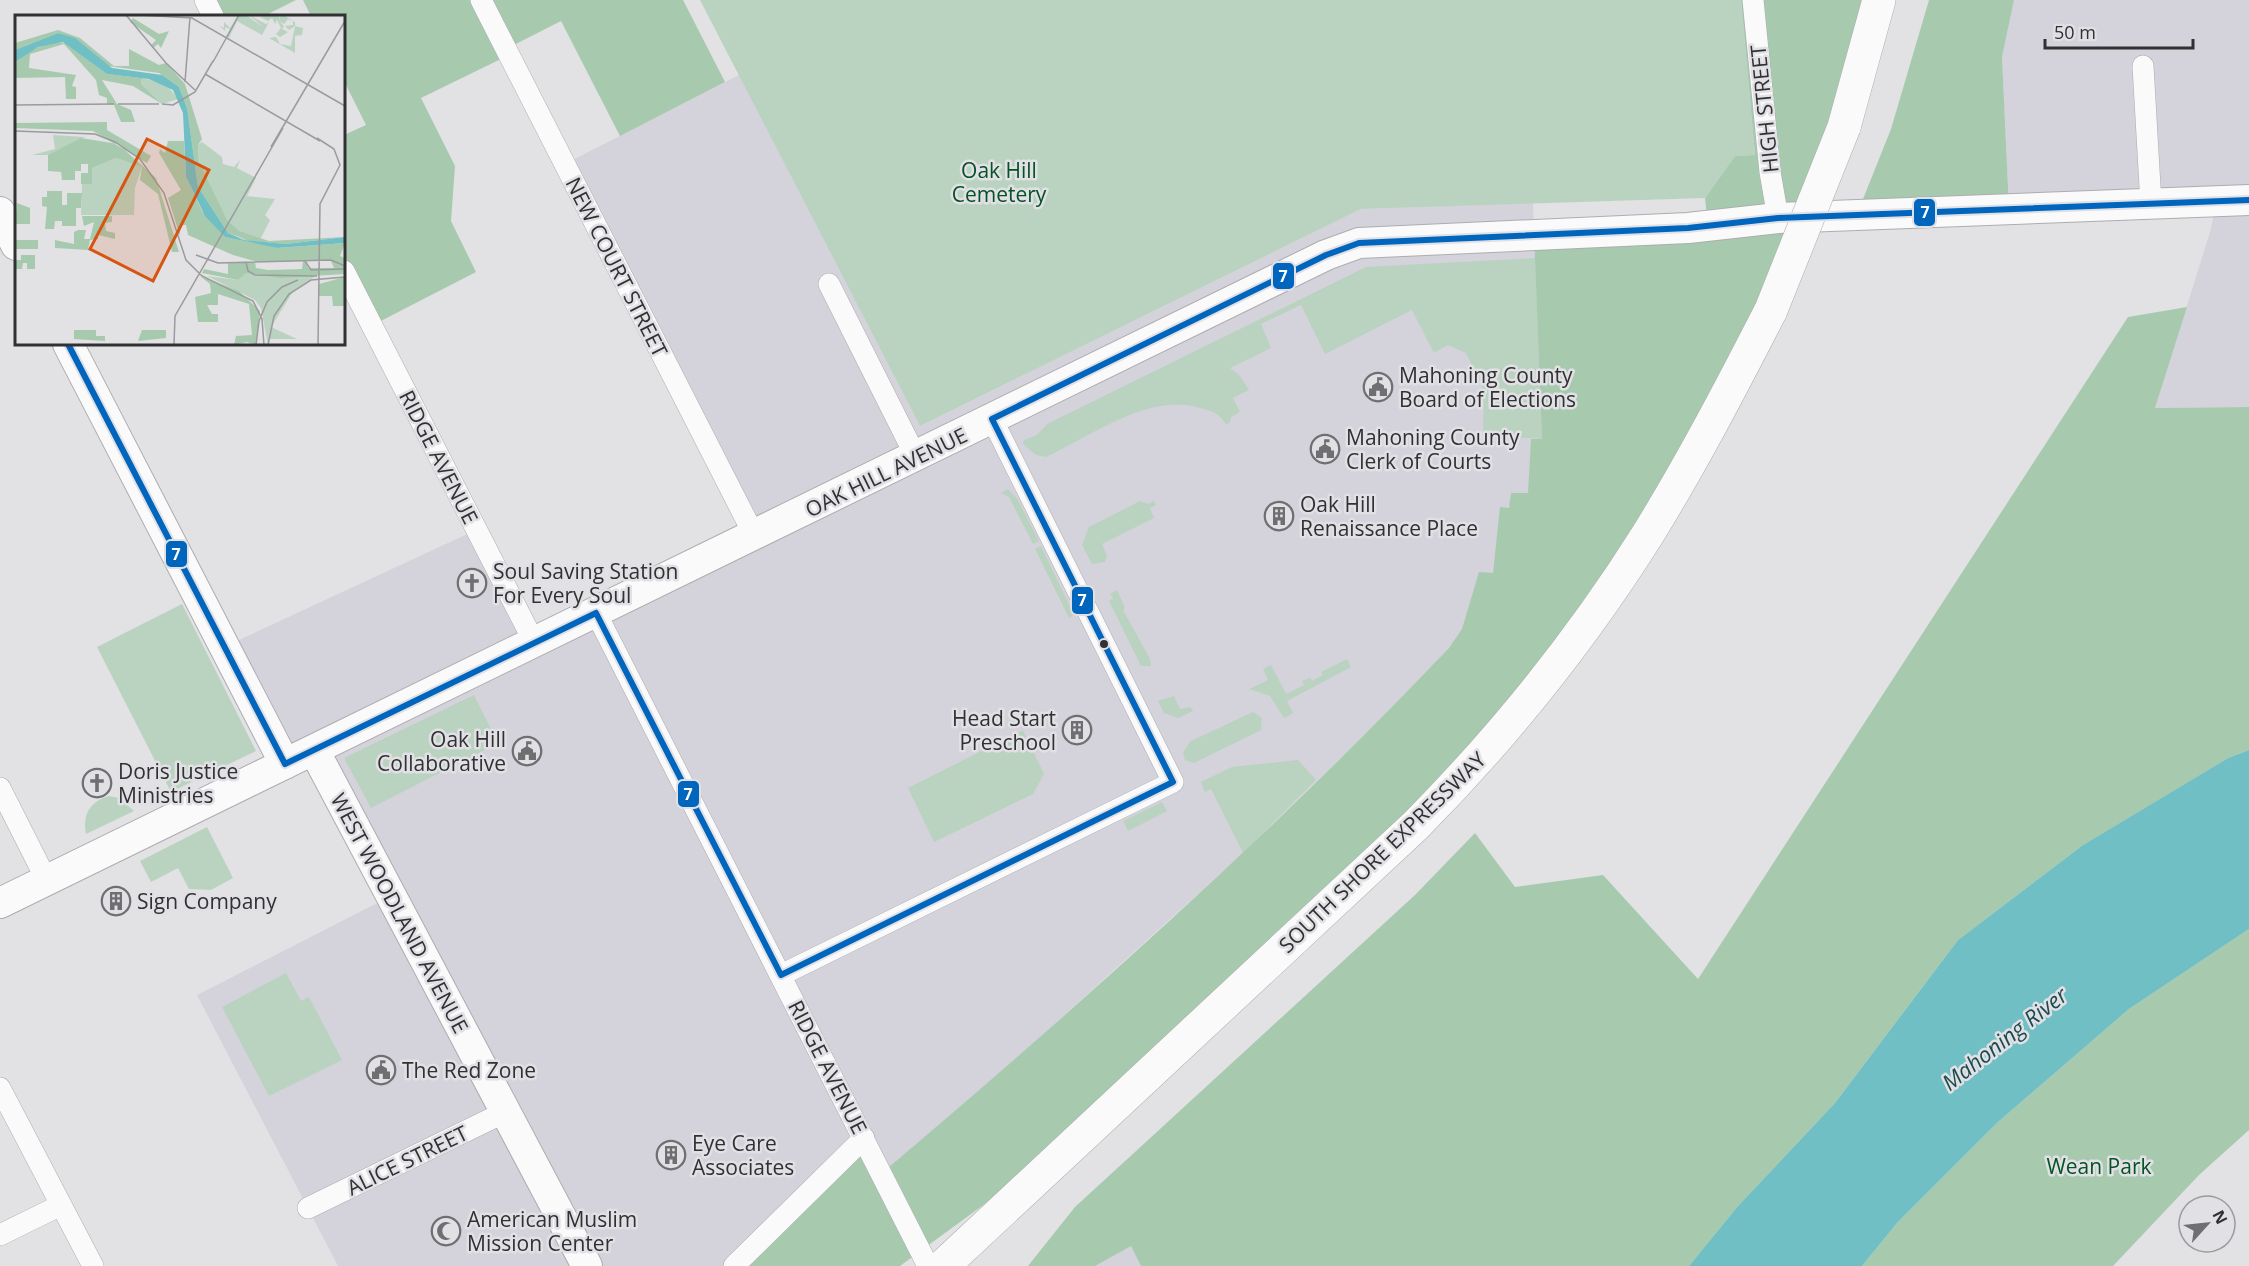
<svg xmlns="http://www.w3.org/2000/svg" width="2249" height="1266" font-family="'Open Sans',sans-serif">
	<style>
		.built { fill: #d4d2da }
		.green { fill: #bad3c0 }
		.forest { fill: #a7caaf }
		.water { fill: #70bfc4 }
		.lines { fill: none; stroke-linecap: round; stroke-linejoin: round }
		.street-casing { stroke: #adadaf; stroke-width: 22 }
		.secondary-casing { stroke: #adadaf; stroke-width: 32 }
		.highway-casing { stroke: #adadaf; stroke-width: 34 }
		.street { stroke: #fbfafb; stroke-width: 21 }
		.secondary { stroke: #fbfafb; stroke-width: 30 }
		.highway { stroke: #fbfafb; stroke-width: 33 }
		.highway-bridge-casing { stroke: #adadaf; stroke-width: 34; stroke-linecap: butt }
		.highway-bridge { stroke: #fbfafb; stroke-width: 33 }
		.bus-1-casing { stroke: #e1e0e5; stroke-width: 10 }
		.bus-1 { stroke: #0065bd; stroke-width: 6 }
		.bus-dot { fill: #313133; stroke: #e1e0e5; stroke-width: 2 }
		.labels { text-anchor: middle; dominant-baseline: central; stroke-width: 5; stroke-linejoin: round; paint-order: stroke }
		.street-label { font-size: 21px; fill: #313133; stroke: #e1e0e5 }
		.park-label { font-size: 21px; fill: #045324; stroke: #e1e0e5 }
		.poi-label { font-size: 21px; fill: #313133; stroke: #e1e0e5; text-anchor: start }
		.water-label { font-size: 22px; font-style: italic; fill: #1a4b4e; stroke: #e1e0e5 }
		.inset-road { fill: none; stroke: #9b9b9d; stroke-width: 1.5 }
		.view { fill: #d65510; fill-opacity: 0.15; stroke: #d65510; stroke-width: 3 }
		.inset-edge { fill: none; stroke: #313133; stroke-width: 3 }
		.line-badge { stroke: #e1e0e5; stroke-width: 2 }
		.badge-label { font-size: 16px; text-anchor: middle; font-weight: bold; fill: #fff }
	</style>
	<rect width="100%" height="100%" fill="#e2e1e4"/>
	<path class="built" d="M2014 0H2249V407L2155 408 2211 229 2216 201 2009 209 2002 57Z
		M739 75 920 426 1361 209 1533 203 1544 482 1505 589 1400 700 1243 853 996 1077 881 1174 734 1266H338L197 995 391 896 314 751 285 764 224 647 476 530 534 642 754 535 565 164Z
		M1131 1245 1141 1266H1095Z"/>
	<path class="green" d="M700 0H1741L1755 155 1735 156 1705 198 1361 209 920 426Z
		M1535 258 1542 439 1483 435 1484 391 1466 353 1448 345 1434 353 1412 310 1325 354 1301 305 1261 324 1271 348 1230 368 1240 376 1249 390 1233 398 1240 412 1231 417 1230 422 1226 425C1220 413 1212 411 1200 408 1150 392 1091 436 1046 457L1036 455 1023 444 1024 440 1037 435 1047 424 1366 267Z
		M1008 489 1018 500 1039 541 1033 544 1009 497 1001 493Z
		M1140 501 1148 504 1154 501 1156 505 1150 508 1154 518 1102 544 1107 556 1105 562 1092 564 1082 545 1089 527Z
		M1041 546 1074 615 1069 618 1035 549Z
		M1117 590 1125 608 1123 610 1150 659 1151 666H1141L1109 601 1113 598 1110 594Z
		M182 604 256 751 171 792 97 647Z
		M1347 659 1351 667 1287 701 1293 713 1284 718 1270 696 1249 689 1268 680 1263 669 1271 665 1286 694 1304 685 1302 681 1310 678 1312 681 1323 675 1321 672Z
		M474 695 498 743 371 808 344 758Z
		M1174 696 1180 709 1190 707 1193 711 1178 718 1164 713 1158 701Z
		M1253 712 1262 718 1261 730 1194 763 1185 760 1183 752 1191 741Z
		M1023 730 1044 774 1033 794 934 842 908 788Z
		M1298 760 1316 780 1243 853 1211 789 1205 792 1201 782 1232 767Z
		M109 796 119 798 134 811 86 834C82 815 90 801 109 796Z
		M1162 802 1167 811 1128 831 1123 821Z
		M207 827 233 878 211 890 189 889 178 868 151 882 140 861Z
		M286 973 301 1001 309 997 342 1060 269 1096 222 1007Z"/>
	<path class="forest" d="M205 0H296L264 16H213Z
		M303 0H683L725 82 620 136 561 21 506 49 509 55 421 98 455 166 451 221 476 272 371 326 344 271V135L366 125 344 81V16H311Z
		M1741 0H1879L1771 310 1512 721 1095 1123 900 1266H734L864 1138 882 1173C1078 1007 1272 834 1449 648L1462 629 1479 572 1493 573 1500 507 1509 508 1511 493H1528L1531 439H1542L1534 234 1708 226 1705 198 1735 156 1755 155Z
		M1929 0H2014L2002 57 2009 209 1857 214 1891 129Z
		M2187 307 2155 408 2249 407V750L2228 758 2083 845 1958 940 1835 1103 1738 1206 1689 1266H1141L1131 1246 1095 1266H1028L1075 1207 1415 895 1475 833 1515 887 1603 875 1698 979 2128 317Z
		M2249 929V1130L2199 1175 2113 1266H1862L1897 1223 1998 1122 2129 1009Z"/>
	<path class="water" d="M2249 750V929L2129 1009 1998 1122 1897 1223 1862 1266H1689L1738 1206 1835 1103 1958 940 2083 845 2228 758Z"/>
	<g class="lines">
		<g class="street-casing">
			<path id="street" d="M205 0 213 16
				M481 0 754 535
				M1753 0 1770 172 1778 218
				M2143 66 2151 204
				M344 271 534 642
				M829 284 916 457
				M596 613 928 1266
				M0 788 47 881
				M781 975 1173 782 992 419
				M0 1088 93 1266
				M308 1208 505 1112
				M0 1235 61 1205
				M734 1266 864 1138"/>
		</g>
		<g class="secondary-casing">
			<path id="secondary" d="M0 212 16 245
				M68 344 285 764
				M314 750 587 1266
				M0 903 1326 255 1359 243 1688 228 1778 218 2249 200"/>
		</g>
		<g class="highway-casing">
			<path id="highway" d="M1844 127 1879 0
				M943 1266 1416 825C1503 737 1582 639 1648 534 1693 461 1732 386 1771 310"/>
		</g>
		<use href="#street" class="street"/>
		<use href="#secondary" class="secondary"/>
		<use href="#highway" class="highway"/>
		<g class="highway-bridge-casing">
			<path id="highway-bridge" d="M1771 310 1844 127"/>
		</g>
		<use href="#highway-bridge" class="highway-bridge"/>
		<g class="bus-1-casing">
			<path id="bus-1" d="M68 344 285 764
				M992 419 1326 255 1359 243 1688 228 1778 218 2249 200
				M992 419 1173 782
				M596 613 781 975
				M285 764 596 613
				M781 975 1173 782"/>
		</g>
		<use href="#bus-1" class="bus-1"/>
	</g>
	<defs>
		<g id="civic-ring" transform="scale(1.5)"><circle r="9.5" fill="#e1e0e5" stroke="#6f6f71" stroke-width="1.5"/><path d="M-.6-6.5H3V-4.5H.6V-3L4-1V1h2V6H-6V1h2V-1L-.6-3ZM-1.2 2.5V6h2.4V2.5Z" fill="#6f6f71"/></g>
		<g id="building-ring" transform="scale(1.5)"><circle r="9.5" fill="#e1e0e5" stroke="#6f6f71" stroke-width="1.5"/><path d="M-4-6H4V6H1V3H-1V6H-4ZM-2.5-4.3h1.7v1.8h-1.7ZM.8-4.3h1.7v1.8H.8ZM-2.5-1h1.7V.8h-1.7ZM.8-1h1.7V.8H.8Z" fill="#6f6f71"/></g>
		<g id="church-ring" transform="scale(1.5)"><circle r="9.5" fill="#e1e0e5" stroke="#6f6f71" stroke-width="1.5"/><path d="M-1.2-6h2.4v3.5h3.3v2.4h-3.3V6h-2.4V-.1h-3.3v-2.4h3.3Z" fill="#6f6f71"/></g>
		<g id="mosque-ring" transform="scale(1.5)"><circle r="9.5" fill="#e1e0e5" stroke="#6f6f71" stroke-width="1.5"/><path d="M3.5-4.9A6 6 0 1 0 3.5 4.9A5 5 0 1 1 3.5-4.9Z" fill="#6f6f71"/></g>
	</defs>
	<g fill-rule="evenodd">
		<use href="#civic-ring" x="1378" y="387"/>
		<use href="#civic-ring" x="1325" y="449"/>
		<use href="#building-ring" x="1279" y="516"/>
		<use href="#church-ring" x="472" y="583"/>
		<use href="#building-ring" x="1077" y="730"/>
		<use href="#civic-ring" x="527" y="751"/>
		<use href="#church-ring" x="97" y="783"/>
		<use href="#building-ring" x="116" y="901"/>
		<use href="#civic-ring" x="381" y="1070"/>
		<use href="#building-ring" x="671" y="1155"/>
		<use href="#mosque-ring" x="446" y="1231"/>
	</g>
	<circle class="bus-dot" cx="1104" cy="644" r="5"/>
	<g class="labels">
		<g class="street-label">
			<text transform="translate(1764 109) rotate(-96)">HIGH STREET</text>
			<text transform="translate(617 267) rotate(63)">NEW COURT STREET</text>
			<text transform="translate(439 457) rotate(63)">RIDGE AVENUE</text>
			<text transform="translate(886 472) rotate(-26)">OAK HILL AVENUE</text>
			<text transform="translate(1382 852) rotate(-44)">SOUTH SHORE EXPRESSWAY</text>
			<text transform="translate(400 913) rotate(62)">WEST WOODLAND AVENUE</text>
			<text transform="translate(828 1067) rotate(63)">RIDGE AVENUE</text>
			<text transform="translate(407 1160) rotate(-26)">ALICE STREET</text>
		</g>
		<g class="park-label">
			<text x="999" y="170">Oak Hill<tspan x="999" dy="24">Cemetery</tspan></text>
			<text x="2099" y="1166">Wean Park</text>
		</g>
		<g class="poi-label">
			<text x="1399" y="375">Mahoning County<tspan x="1399" dy="24">Board of Elections</tspan></text>
			<text x="1346" y="437">Mahoning County<tspan x="1346" dy="24">Clerk of Courts</tspan></text>
			<text x="1300" y="504">Oak Hill<tspan x="1300" dy="24">Renaissance Place</tspan></text>
			<text x="493" y="571">Soul Saving Station<tspan x="493" dy="24">For Every Soul</tspan></text>
			<text x="1056" y="718" text-anchor="end">Head Start<tspan x="1056" dy="24">Preschool</tspan></text>
			<text x="506" y="739" text-anchor="end">Oak Hill<tspan x="506" dy="24">Collaborative</tspan></text>
			<text x="118" y="771">Doris Justice<tspan x="118" dy="24">Ministries</tspan></text>
			<text x="137" y="901">Sign Company</text>
			<text x="402" y="1070">The Red Zone</text>
			<text x="692" y="1143">Eye Care<tspan x="692" dy="24">Associates</tspan></text>
			<text x="467" y="1219">American Muslim<tspan x="467" dy="24">Mission Center</tspan></text>
		</g>
		<g class="water-label">
			<text transform="translate(2004 1038) rotate(-38)">Mahoning River</text>
		</g>
	</g>
	<g transform="translate(15 15)">
		<rect width="330" height="330" fill="#e2e1e4"/>
		<path d="M223 0H231L249 13 234 0 251 9 254 7 247 20 222 6 214 23 211 21 215 14 210 12V16L204 10 209 13V7L215 13ZM254 0H264V5L265 0 270 1 280 7V11L288 13 287 20 280 21V38L254 23 261 22 265 29 276 31 280 11 274 15 270 11 278 10V6L273 4 269 9 264 6 269 11 267 14 273 17 265 22 261 19 266 13 262 5 260 9 257 3 253 6 245 2ZM127 63 150 68 163 84 147 89 126 69ZM38 120 70 122 35 140H17L40 134ZM187 127 207 142 208 149 219 152 225 145 222 153 241 163 232 181 260 184 250 200 255 205 244 227 229 225 187 180 183 130ZM101 143 127 152 120 173 119 200H66L67 169H77V153ZM232 254 301 261 279 275 256 312 282 324H254L253 330 246 293 240 285 192 261 223 265Z" fill="#bad3c0"/>
		<path d="M118 3 144 19 154 16 146 33 143 29 138 33 136 30 141 25 115 7ZM43 15 65 23 99 51H114V34L144 50 151 48 170 69 187 124 183 130 184 147 212 205 224 216 254 226 330 222 271 229 235 226 213 218 183 172 172 93 164 72 144 58 93 51 67 29 43 18 0 35V28ZM37 27 50 28 92 59 127 63 126 69 147 89 118 71 87 65 102 89 116 95 120 107H106L99 90 92 89V83L84 80 81 65 49 29 15 39 14 53 61 60 57 71 61 72V84H51L50 62 0 63V47L16 35ZM92 107V115L136 141 132 148 78 116 0 113V108ZM66 123 103 129 141 163 164 237H157L143 179 125 165 127 152 101 143 77 153V169H66V158H73V149H66V156H60V165H47L46 157 33 156V140ZM153 126H169L171 162 187 196 210 222 263 233 330 228 325 241 330 243V259L265 263 231 258 223 265 187 258 189 254 213 259V248L240 247 241 253 253 255 287 254 288 246 243 247 218 240 173 220 171 210H165V221L153 183 166 175 144 138 145 134 150 138ZM291 246H316L319 253H293ZM32 176H47V190H52V178H67L66 193H61V211H47V206H40L39 214H30L32 192 27 191V182H32ZM2 188 15 193V209H0ZM67 201H97V207L90 208 91 216 100 218V224L83 220V224L75 225 73 235 40 233V225L59 229V217L63 215H71L69 224H75L79 207 69 211ZM1 225H23V234H1ZM6 240H20V254H12V248H8L7 254H0V245H6ZM185 261 224 276 245 296 241 330 232 327 219 330 221 321 237 320 234 289 203 279V290H192L197 299H203V307H183L180 282 196 278 195 269ZM330 262V291H318L317 281H304V269ZM59 315H81V321H90V326L59 324ZM127 315H151V323L123 326Z" fill="#a7caaf" fill-rule="evenodd"/>
		<path d="M43 18 60 23 97 53 147 60 164 72 172 93 183 172 213 218 229 225 271 229 330 222V228L262 233 210 222 190 201 171 162 168 98 158 75 134 64 92 59 48 27 23 32 0 47V35Z" fill="#70bfc4"/>
		<path class="inset-road" d="M111 0 151 48 180 75M124 0 177 3 330 91M198 47 224 0M190 59 305 126M170 67 175 2M103 89H144M147 89 158 90 180 77 198 46M0 90 99 89M0 116 80 119 100 127 125 144 149 178 171 245 187 261 238 286 247 304 249 330M302 123 319 134 325 150 305 189 303 330M256 132 330 6M181 240 203 248 316 245 330 251M290 246 296 255 330 254M231 247 233 256 240 260 302 261M159 330 160 301 268 113M241 330 244 306 252 287 267 272 283 265M253 330 259 301 274 279 296 265 330 262"/>
		<path class="view" d="M132 124 194 155 138 266 75 234Z"/>
		<rect width="330" height="330" class="inset-edge"/>
	</g>
	<g class="line-badge">
		<rect x="1913" y="198" width="23" height="29" rx="6" fill="#0065bd"/>
		<rect x="1272" y="262" width="23" height="28" rx="6" fill="#0065bd"/>
		<rect x="165" y="540" width="23" height="28" rx="6" fill="#0065bd"/>
		<rect x="1071" y="586" width="23" height="29" rx="6" fill="#0065bd"/>
		<rect x="677" y="780" width="23" height="28" rx="6" fill="#0065bd"/>
	</g>
	<g class="badge-label">
		<text x="1925" y="218">7</text>
		<text x="1283" y="282">7</text>
		<text x="176" y="560">7</text>
		<text x="1082" y="606">7</text>
		<text x="688" y="800">7</text>
	</g>
	<g transform="translate(2207 1224) rotate(63)"><circle r="28" fill="#e1e0e5" stroke="#9b9a9e" stroke-width="1.5"/>
	<path d="M0-4.5L10 22L0 15L-10 22Z" fill="#6f6f71"/>
	<text y="-9" font-size="16" font-weight="bold" text-anchor="middle" fill="#313133">N</text>
	</g>
	<path d="M2045 39v9h148v-9" fill="none" stroke="#313133" stroke-width="3"/>
	<text x="2054" y="39" font-size="18" fill="#313133" stroke="#e1e0e5" stroke-width="4.5" paint-order="stroke">50 m</text>
</svg>
